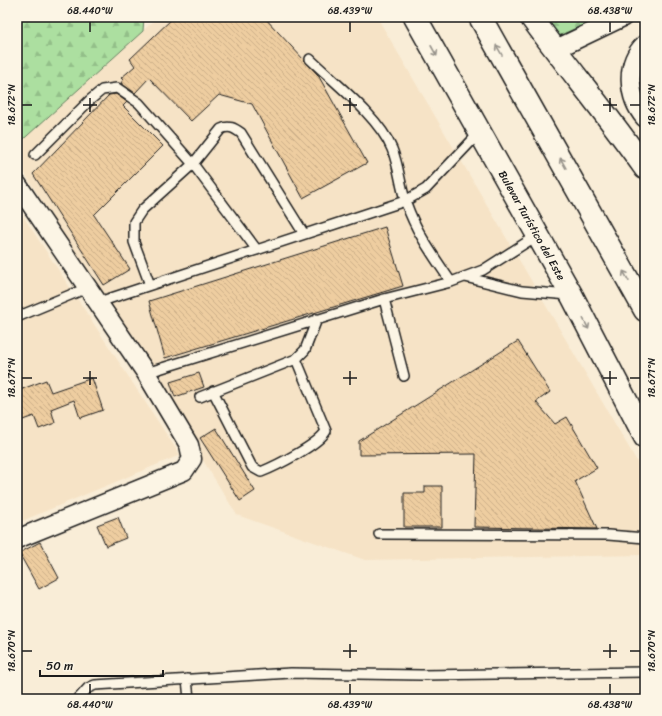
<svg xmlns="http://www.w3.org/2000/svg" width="662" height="716" font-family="Sriracha,sans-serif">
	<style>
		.built { fill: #f6e3c6 }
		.forest { fill: url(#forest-firs); stroke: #647e5e }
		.building { fill: url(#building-back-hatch); stroke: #1c1c1c }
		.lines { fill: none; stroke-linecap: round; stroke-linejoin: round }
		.service-casing { stroke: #1c1c1c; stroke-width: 12 }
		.minor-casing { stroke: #1c1c1c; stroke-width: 21 }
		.tertiary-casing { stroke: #1c1c1c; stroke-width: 25 }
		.trunk-casing { stroke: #1c1c1c; stroke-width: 25 }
		.service { stroke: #fcf5e5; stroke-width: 9 }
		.minor { stroke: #fcf5e5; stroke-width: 18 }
		.tertiary { stroke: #fcf5e5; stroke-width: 22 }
		.trunk { stroke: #fcf5e5; stroke-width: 22 }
		.oneway { stroke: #97938b }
		.ticks { fill: none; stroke: #1c1c1c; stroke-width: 1.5 }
		.labels { text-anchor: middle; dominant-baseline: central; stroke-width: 3.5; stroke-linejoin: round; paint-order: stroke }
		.street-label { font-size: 11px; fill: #1c1c1c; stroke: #fcf5e5 }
		.neatline { fill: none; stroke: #1c1c1c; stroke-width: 1.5 }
		.ticks-label { font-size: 10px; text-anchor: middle; fill: #1c1c1c }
	</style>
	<defs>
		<pattern id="forest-firs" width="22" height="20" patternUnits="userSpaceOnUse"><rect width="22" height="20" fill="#acdfa0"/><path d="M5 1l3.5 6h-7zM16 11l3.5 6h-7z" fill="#93bf89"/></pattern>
		<pattern id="building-back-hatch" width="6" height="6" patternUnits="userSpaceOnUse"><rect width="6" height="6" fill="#eecda0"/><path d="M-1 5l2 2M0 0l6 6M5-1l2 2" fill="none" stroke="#ccaf89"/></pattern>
	</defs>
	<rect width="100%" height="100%" fill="#f9edd7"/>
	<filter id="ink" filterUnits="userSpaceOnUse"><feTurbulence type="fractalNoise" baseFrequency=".025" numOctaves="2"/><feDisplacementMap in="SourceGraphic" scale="8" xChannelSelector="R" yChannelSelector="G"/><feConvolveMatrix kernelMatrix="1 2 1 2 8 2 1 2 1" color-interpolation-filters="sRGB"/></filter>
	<g filter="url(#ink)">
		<path class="built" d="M158 17H377L645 475V555L365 560 237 515 17 161V145Z
			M17 207 180 455 17 523Z"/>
		<path class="forest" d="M17 17H144L143 31 17 145Z
			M542 17H601L554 38Z"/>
		<path class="building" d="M174 17H264L318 75 367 163 303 198 252 104 219 95 191 121 149 78 135 93 121 83 123 80 121 78 135 66 130 59Z
			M116 94 127 102 123 106 163 146 94 215 130 269 104 285 33 174 109 95Z
			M385 227 403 286 165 358 149 301Z
			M518 341 550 392 536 402 555 424 567 417 597 468 575 481 597 529 474 527 476 454 359 455V441Z
			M199 373 204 387 175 397 170 382Z
			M92 378 103 410 80 418 74 400 51 409 55 423 39 429 34 416 17 422V391L46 380 51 392Z
			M216 428 255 491 240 501 200 438Z
			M425 486H442V527H404V493H425Z
			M118 517 126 538 106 546 97 525Z
			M40 542 59 578 39 589 19 553Z"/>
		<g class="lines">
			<g class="service-casing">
				<path id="service" d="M310 59C335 83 379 117 392 149 399 166 400 185 406 203 417 234 433 255 451 282
					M35 155 90 100 102 90 117 88 139 103 193 164 142 210 134 222V242L150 285
					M257 250 193 164 221 129C229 125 234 128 241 133L304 234
					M465 277 522 291 569 295
					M384 299 404 376
					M96 303 405 201 426 189 480 132
					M17 317 87 288
					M146 373 384 299 451 282 483 270 538 235
					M213 391 252 467 261 472C276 466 318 445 326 431L296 359
					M200 397 296 359 305 350 317 319
					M379 534 608 535 645 538
					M187 679 189 699
					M78 699 88 688 95 685 291 673 421 675 645 672"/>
			</g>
			<g class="minor-casing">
				<path id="minor" d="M645 44C624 64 628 98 645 118
					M554 50 623 17
					M17 184 146 373 189 445 192 459 184 471 17 539"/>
			</g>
			<g class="tertiary-casing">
				<path id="tertiary" d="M531 17C568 68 609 116 645 168"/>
			</g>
			<g class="trunk-casing">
				<g id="trunk">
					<path id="s1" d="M415 17 572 296 645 437"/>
					<path d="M480 17 645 310"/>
				</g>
			</g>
			<use href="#service" class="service"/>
			<use href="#minor" class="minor"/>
			<use href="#tertiary" class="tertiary"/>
			<use href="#trunk" class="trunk"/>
		</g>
		<defs><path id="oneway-shaft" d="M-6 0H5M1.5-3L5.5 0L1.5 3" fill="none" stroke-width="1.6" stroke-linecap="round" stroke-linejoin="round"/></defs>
		<g class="oneway">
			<use href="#oneway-shaft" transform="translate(499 50) rotate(-120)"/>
			<use href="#oneway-shaft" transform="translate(434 51) rotate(61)"/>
			<use href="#oneway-shaft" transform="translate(563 163) rotate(-119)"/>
			<use href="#oneway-shaft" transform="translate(626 276) rotate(-119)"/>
			<use href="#oneway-shaft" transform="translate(586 324) rotate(63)"/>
		</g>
	</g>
	<path class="ticks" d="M90 22V32M350 22V32M610 22V32M90 98V112M350 98V112M610 98V112M22 105H32M83 105H97M343 105H357M603 105H617M630 105H640M90 371V385M350 371V385M610 371V385M22 378H32M83 378H97M343 378H357M603 378H617M630 378H640M350 644V658M610 644V658M22 651H32M343 651H357M603 651H617M630 651H640M90 684V694M350 684V694M610 684V694"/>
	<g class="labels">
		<g class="street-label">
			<text stroke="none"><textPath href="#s1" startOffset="239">Bulevar Turístico del Este</textPath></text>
		</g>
	</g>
	<rect width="662" height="716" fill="none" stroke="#fcf5e5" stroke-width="44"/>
	<path d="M40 670v6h123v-6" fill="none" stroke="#1c1c1c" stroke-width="2"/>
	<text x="46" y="670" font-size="12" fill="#1c1c1c" stroke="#fcf5e5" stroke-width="3" paint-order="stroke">50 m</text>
	<rect x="22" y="22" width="618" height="672" class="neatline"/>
	<g class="ticks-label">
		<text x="90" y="14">68.440°W</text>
		<text x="350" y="14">68.439°W</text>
		<text x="610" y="14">68.438°W</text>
		<text transform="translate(11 105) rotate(-90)" y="4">18.672°N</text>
		<text transform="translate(651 105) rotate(-90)" y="4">18.672°N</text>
		<text transform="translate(11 378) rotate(-90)" y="4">18.671°N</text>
		<text transform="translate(651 378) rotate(-90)" y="4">18.671°N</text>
		<text transform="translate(11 651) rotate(-90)" y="4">18.670°N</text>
		<text transform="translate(651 651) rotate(-90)" y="4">18.670°N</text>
		<text x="90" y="708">68.440°W</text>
		<text x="350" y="708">68.439°W</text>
		<text x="610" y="708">68.438°W</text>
	</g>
</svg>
